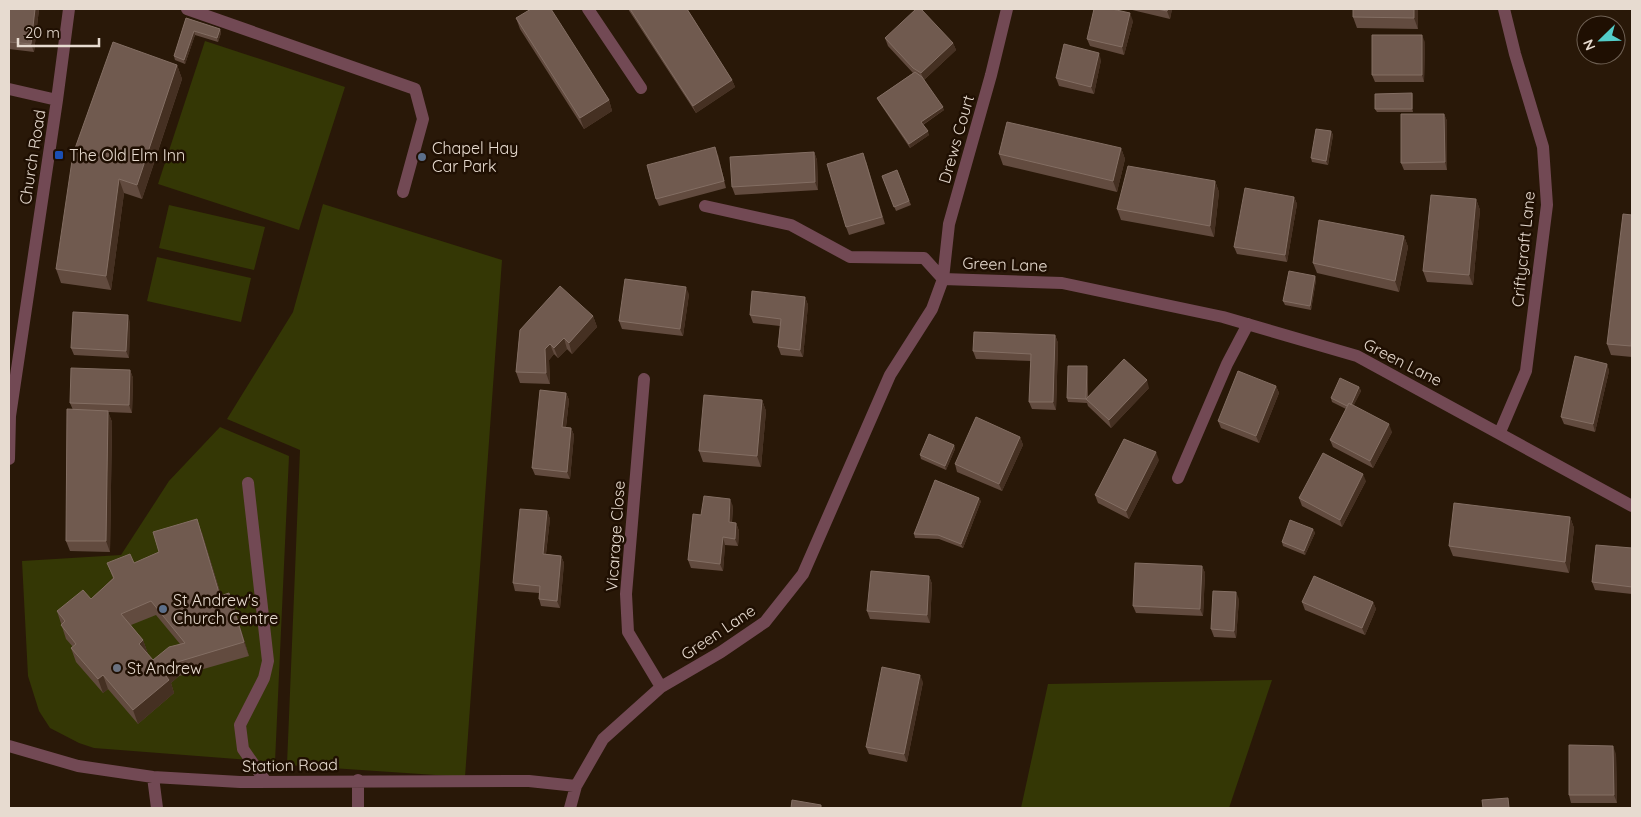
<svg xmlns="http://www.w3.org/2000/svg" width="1641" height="817" font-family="Quicksand,sans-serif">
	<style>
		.green { fill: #343705 }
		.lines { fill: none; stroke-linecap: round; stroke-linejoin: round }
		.minor { stroke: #724954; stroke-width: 12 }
		.wall { fill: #624b3f; fill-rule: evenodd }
		.shaded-wall { fill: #453022 }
		.building { fill: #705a4f; stroke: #836e63; fill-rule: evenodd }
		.transit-dot { fill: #1a4fb4; stroke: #1f0f02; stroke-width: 2 }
		.service-dot { fill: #5c6f8a; stroke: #1f0f02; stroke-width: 2 }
		.worship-dot { fill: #6b7280; stroke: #1f0f02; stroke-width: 2 }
		.labels { text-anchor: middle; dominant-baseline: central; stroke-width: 5; stroke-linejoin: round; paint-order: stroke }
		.street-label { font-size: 16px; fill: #e7dbd0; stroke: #1f0f02 }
		.poi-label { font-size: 16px; fill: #e7dbd0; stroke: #1f0f02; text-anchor: start }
	</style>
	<rect width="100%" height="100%" fill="#291808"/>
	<path class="green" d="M205 41 345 87 299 230 158 184Z
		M323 204 502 260 465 777 287 765 300 450 227 419 293 312Z
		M169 205 265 227 254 270 159 248Z
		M157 257 251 278 241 322 147 301Z
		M220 427 289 456 275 762 94 748 79 743 50 728 39 711 28 676 22 561 121 555 169 481Z
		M1272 680 1229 808H1021L1048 684Z"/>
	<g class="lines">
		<path class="minor" d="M187 9 415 89 423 119 403 192
			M588 9 641 88
			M9 89 57 100
			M705 206 791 225 850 257 924 258 943 279
			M943 279 1062 283 1223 317 1357 356 1632 506
			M644 379 626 594 628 632 661 687
			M1500 432 1526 371 1547 205 1543 147 1515 54 1504 9
			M9 459 10 416 57 100 69 9
			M1178 478 1227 364 1248 324
			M248 483 268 661 264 678 240 725 243 749 266 782
			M9 746 78 766 153 777 240 782 529 781 576 786
			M153 777 157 808
			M358 780V808
			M570 808 576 786 603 739 661 687 721 652 765 622 803 574 890 375 932 309 943 279 949 224 991 75 1007 9"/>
	</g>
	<path class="wall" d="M9 9H39L34 52 9 49Z
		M628 9H687L732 80 735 87 696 113Z
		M1128 9H1172L1170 19Z
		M1418 9V29L1357 28 1353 17Z
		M186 18 220 29 221 33 218 42 195 35 185 64 175 60 174 56Z
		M516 18 609 100 612 111 584 129 520 29Z
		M1133 21 1124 55 1090 46 1087 39Z
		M885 38 953 43 956 50 924 80 944 110 923 125 929 135 910 148 879 102 877 98 913 73 888 46Z
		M1425 42 1424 82H1375L1372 75Z
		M1101 60 1094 94 1059 86 1056 78Z
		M177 65 182 79 142 199 124 193 111 290 61 283 56 269Z
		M1412 93 1413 97V112H1377L1375 109Z
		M1444 114 1447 121V170H1404L1401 163Z
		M1331 131 1333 135 1328 165 1312 162 1311 158Z
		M1121 148 1125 159 1117 192 1003 165 999 154Z
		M814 152 817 160 818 190 735 195 732 187Z
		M718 155 726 188 659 206 656 199Z
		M866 161 885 224 849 235 846 227Z
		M897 170 911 205 896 211 882 176Z
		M1215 181 1219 192 1214 237 1121 220 1117 209Z
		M1294 197 1297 204 1287 262 1237 254 1234 247Z
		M1476 199 1480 210 1473 285 1427 282 1423 271Z
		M1632 215V357L1611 355 1607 344Z
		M1404 236 1408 247 1399 292 1317 273 1313 263Z
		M1315 276 1316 280 1311 310 1285 305 1283 301Z
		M689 294 683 336 622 329 619 321Z
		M805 297 808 305 803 357 781 355 778 347 780 326 753 323 750 315Z
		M593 316 597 327 572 354 567 349 558 358 554 354 549 360 550 384 520 383 516 372 520 330Z
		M130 322 129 358 74 355 71 348Z
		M1055 335 1058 343 1056 410 1032 409 1029 402 1031 361 976 359 973 351Z
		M1607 364 1609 371 1595 432 1564 424 1561 417Z
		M130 370 133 378 132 413 108 412 112 422 110 552 70 551 66 541 73 410 70 403Z
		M1088 370V397L1149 388 1111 428 1088 406 1087 403 1068 402 1067 398Z
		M1276 386 1279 393 1259 443 1221 428 1218 421Z
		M1359 387 1361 391 1353 406 1392 432 1373 468 1333 447 1330 440 1346 409 1332 402 1331 398Z
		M566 393 569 400 566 427 571 428 574 435 570 479 535 475 532 468Z
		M762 400 766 411 761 467 703 462 699 451Z
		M1020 437 1023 445 1002 491 957 472 955 464Z
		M954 445 955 449 946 470 921 459 920 455Z
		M1159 460 1129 519 1098 503 1095 495Z
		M1366 481 1342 527 1302 506 1299 498Z
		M981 501 963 548 939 539 915 538 914 534Z
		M733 506 732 523H736L739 531 738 546 725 545 723 571 691 568 688 560 701 515Z
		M547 511 550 519 546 554 561 556 564 563 560 608 541 606 539 599V593L515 591 513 583Z
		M1570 517 1574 528 1569 573 1453 556 1449 546Z
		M1313 529 1315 533 1305 555 1283 546 1282 542Z
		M202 533 221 595 234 607 249 656 179 676 171 683 174 693 138 724 108 689 103 693 76 662 71 648 73 647 66 639 57 611 91 599 113 578 107 563H134ZM156 615 180 644 153 660 148 654 143 640 131 625Z
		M1632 548V594L1595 590 1592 582Z
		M1202 566 1205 573 1203 616 1136 613 1133 606Z
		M929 576 932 584 930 623 870 619 867 611Z
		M1239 599 1236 638 1214 637 1211 629Z
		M1302 602H1373L1376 609 1365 635 1305 610Z
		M923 682 907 762 869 754 866 747Z
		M1616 754 1617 803H1571L1569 795Z"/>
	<path class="shaded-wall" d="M35 9H39L34 52 31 44Z
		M1168 9H1172L1170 19 1167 11Z
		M1414 9H1418V29L1414 18Z
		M1130 13 1133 21 1124 55 1122 47Z
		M220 29 221 33 218 42 217 38Z
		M194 31 195 35 185 64 184 60Z
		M1422 35 1425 42 1424 82 1422 75Z
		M953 43 956 50 924 80 921 73Z
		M1099 53 1101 60 1094 94 1091 87Z
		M177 65 182 79 142 199 137 185Z
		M732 80 735 87 696 113 693 106Z
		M1412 93 1413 97V112L1412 109Z
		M609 100 612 111 584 129 580 118Z
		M943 107 944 110 922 125 921 122Z
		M1444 114 1447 121V170L1445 162Z
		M928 131 929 135 910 148 909 144Z
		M1331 131 1333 135 1328 165 1326 161Z
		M715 147 718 155 726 188 724 181Z
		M1121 148 1125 159 1117 192 1113 181Z
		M814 152 817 160 818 190 815 182Z
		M119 179 124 193 111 290 106 276Z
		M1215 181 1219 192 1214 237 1210 226Z
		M1294 197 1297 204 1287 262 1285 255Z
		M1476 199 1480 210 1473 285 1469 275Z
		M1404 236 1408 247 1399 292 1395 281Z
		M1315 276 1316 280 1311 310 1310 306Z
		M686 287 689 294 683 336 680 329Z
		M805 297 808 305 803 357 800 350Z
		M128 315 130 322 129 358 126 351Z
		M593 316 597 327 572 354 569 343Z
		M1632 328V351L1631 346Z
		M1055 335 1058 343 1056 410 1053 402Z
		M564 338 567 349 558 358 554 348Z
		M550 344 554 354 549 360 550 384 546 373 545 349Z
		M1607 364 1609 371 1595 432 1593 424Z
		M1087 366 1088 370 1087 400 1086 399Z
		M130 370 133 378 132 413 129 405Z
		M1147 380 1149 388 1111 428 1109 420Z
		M1276 386 1279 393 1259 443 1256 436Z
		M1359 387 1361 391 1351 411 1350 407Z
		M566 393 569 400 565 434 562 427Z
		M762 400 766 411 761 467 757 456Z
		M108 411 112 422 110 552 106 541Z
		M1389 424 1392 432 1373 468 1370 461Z
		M571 428 574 435 570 479 567 472Z
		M1020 437 1023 445 1002 491 999 484Z
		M954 445 955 449 946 470 945 466Z
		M1156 452 1159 460 1129 519 1126 511Z
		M1363 474 1366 481 1342 527 1340 520Z
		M979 498 981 501 963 548 961 544Z
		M730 499 733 506 731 530 729 522Z
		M547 511 550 519 545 561 543 554Z
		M1570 517 1574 528 1569 573 1565 562Z
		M197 519 202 533 225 609 220 596Z
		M736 523 739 531 738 546 735 539Z
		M1313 529 1315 533 1305 555 1304 551Z
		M723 537 725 545 723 571 720 564Z
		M561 556 564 563 560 608 557 601Z
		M1202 566 1205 573 1203 616 1200 609Z
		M929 576 932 584 930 623 927 615Z
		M1236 592 1239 599 1236 638 1234 631Z
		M229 593 234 607 249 656 244 642Z
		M1373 602 1376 609 1365 635 1362 628Z
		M143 640 148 654 144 658 139 644Z
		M174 663 179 676 171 683 174 693 138 724 133 710 163 672Z
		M103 675 108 689 103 693 98 679Z
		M920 675 923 682 907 762 904 754Z
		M1613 746 1616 754 1617 803 1614 795Z"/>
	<path class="building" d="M9 9H35L31 44 9 42Z
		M531 9H551L609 100 580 118 516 18Z
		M630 9H687L732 80 693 106Z
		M916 9H921L953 43 921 73 913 68 885 38Z
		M1094 9H1112L1130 13 1122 47 1087 39Z
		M1157 9H1168L1167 11Z
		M1353 9H1414V18L1353 17Z
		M186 18 220 29 217 38 194 31 184 60 174 56Z
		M1372 35H1422V75H1372Z
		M113 42 177 65 137 185 119 179 106 276 56 269 73 154Z
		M1064 44 1099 53 1091 87 1056 78Z
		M915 72 922 77 943 107 921 122 928 131 909 144 877 98Z
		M1412 93V109H1375V94Z
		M1401 114H1444L1445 162 1401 163Z
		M1007 122 1121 148 1113 181 999 154Z
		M1316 129 1331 131 1326 161 1311 158Z
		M715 147 724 181 656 199 647 165Z
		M814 152 815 182 732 187 730 157Z
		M863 153 882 217 846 227 827 164Z
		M1128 166 1215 181 1210 226 1117 209Z
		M897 170 909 201 894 207 882 176Z
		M1245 188 1294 197 1285 255 1234 247Z
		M1431 195 1476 199 1469 275 1423 271Z
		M1623 214 1632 215V328L1631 346 1607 344Z
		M1319 220 1404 236 1395 281 1313 263Z
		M1289 271 1315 276 1310 306 1283 301Z
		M625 279 686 287 680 329 619 321Z
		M560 286 593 316 569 343 564 338 554 348 550 344 545 349 546 373 516 372 520 330Z
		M752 291 805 297 800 350 778 347 781 319 750 315Z
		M73 312 128 315 126 351 71 348Z
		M974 332 1055 335 1053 402H1029L1031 354 973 351Z
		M1575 356 1607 364 1593 424 1561 417Z
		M1124 359 1147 380 1109 420 1086 399Z
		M1068 366H1087L1086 399 1067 398Z
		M71 368 130 370 129 405 70 403Z
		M1238 371 1276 386 1256 436 1218 421Z
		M1340 378 1359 387 1351 405 1349 403 1347 406 1331 398Z
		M540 390 566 393 562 427 571 428 567 472 532 468Z
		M704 395 762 400 757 456 699 451Z
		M1349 403 1389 424 1370 461 1330 440Z
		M67 409 108 411 106 541H66Z
		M976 417 1020 437 999 484 955 464Z
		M929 434 954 445 945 466 920 455Z
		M1124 439 1156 452 1126 511 1095 495Z
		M1323 453 1363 474 1340 520 1299 498Z
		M935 480 979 498 961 544 938 535 914 534Z
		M704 496 730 499 729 522 736 523 735 539 723 537 720 564 688 560 693 514 701 515Z
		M1454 503 1570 517 1565 562 1449 546Z
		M520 509 547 511 543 554 561 556 557 601 539 599 540 586 513 583Z
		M197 519 220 596 229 593 244 642 174 663 163 672 169 680 133 710 103 675 98 679 71 648 76 644 61 625 65 621 57 611 83 590 91 599 114 578 107 563 130 554 134 563 159 552 153 532ZM151 601 185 643 169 647 153 660 139 644 143 640 121 614Z
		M1290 520 1313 529 1304 551 1282 542Z
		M1596 545 1632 548V587L1592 582Z
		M1135 563 1202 566 1200 609 1133 606Z
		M871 571 929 576 927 615 867 611Z
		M1314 576 1373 602 1362 628 1302 602Z
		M1213 591 1236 592 1234 631 1211 629Z
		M882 667 920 675 904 754 866 747Z
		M1569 745 1613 746 1614 795H1569Z
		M1508 798 1509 808H1483L1482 800Z
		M792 800 821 805V808H791Z"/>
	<rect class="transit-dot" x="54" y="150" width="10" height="10" rx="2.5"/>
	<g class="service-dot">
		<circle cx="422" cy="157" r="5"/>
		<circle cx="163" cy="609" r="5"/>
	</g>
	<circle class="worship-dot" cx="117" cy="668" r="5"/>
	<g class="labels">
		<g class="street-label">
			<text transform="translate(956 139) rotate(-74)">Drews Court</text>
			<text transform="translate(32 157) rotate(-81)">Church Road</text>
			<text transform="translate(1523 249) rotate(-84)">Criftycraft Lane</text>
			<text transform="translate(1005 264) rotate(2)">Green Lane</text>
			<text transform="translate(1403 362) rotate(27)">Green Lane</text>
			<text transform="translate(615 536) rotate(-86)">Vicarage Close</text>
			<text transform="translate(718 632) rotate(-34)">Green Lane</text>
			<text transform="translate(290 765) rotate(-1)">Station Road</text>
		</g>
		<g class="poi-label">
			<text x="432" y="148">Chapel Hay<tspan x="432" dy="18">Car Park</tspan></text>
			<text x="69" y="155">The Old Elm Inn</text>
			<text x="173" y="600">St Andrew's<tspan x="173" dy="18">Church Centre</tspan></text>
			<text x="127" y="668">St Andrew</text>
		</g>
	</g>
	<rect width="1641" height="817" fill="none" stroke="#e7dbd0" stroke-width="20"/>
	<g transform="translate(1601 40) rotate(247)"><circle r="24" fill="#1f0f02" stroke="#6f6154"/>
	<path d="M0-4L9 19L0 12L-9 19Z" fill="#53cdc9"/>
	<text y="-8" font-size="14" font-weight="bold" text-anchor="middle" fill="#e7dbd0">N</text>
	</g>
	<path d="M18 38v8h81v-8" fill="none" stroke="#e7dbd0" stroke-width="2.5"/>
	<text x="25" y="38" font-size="15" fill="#e7dbd0" stroke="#1f0f02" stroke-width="4" paint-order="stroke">20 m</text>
</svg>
